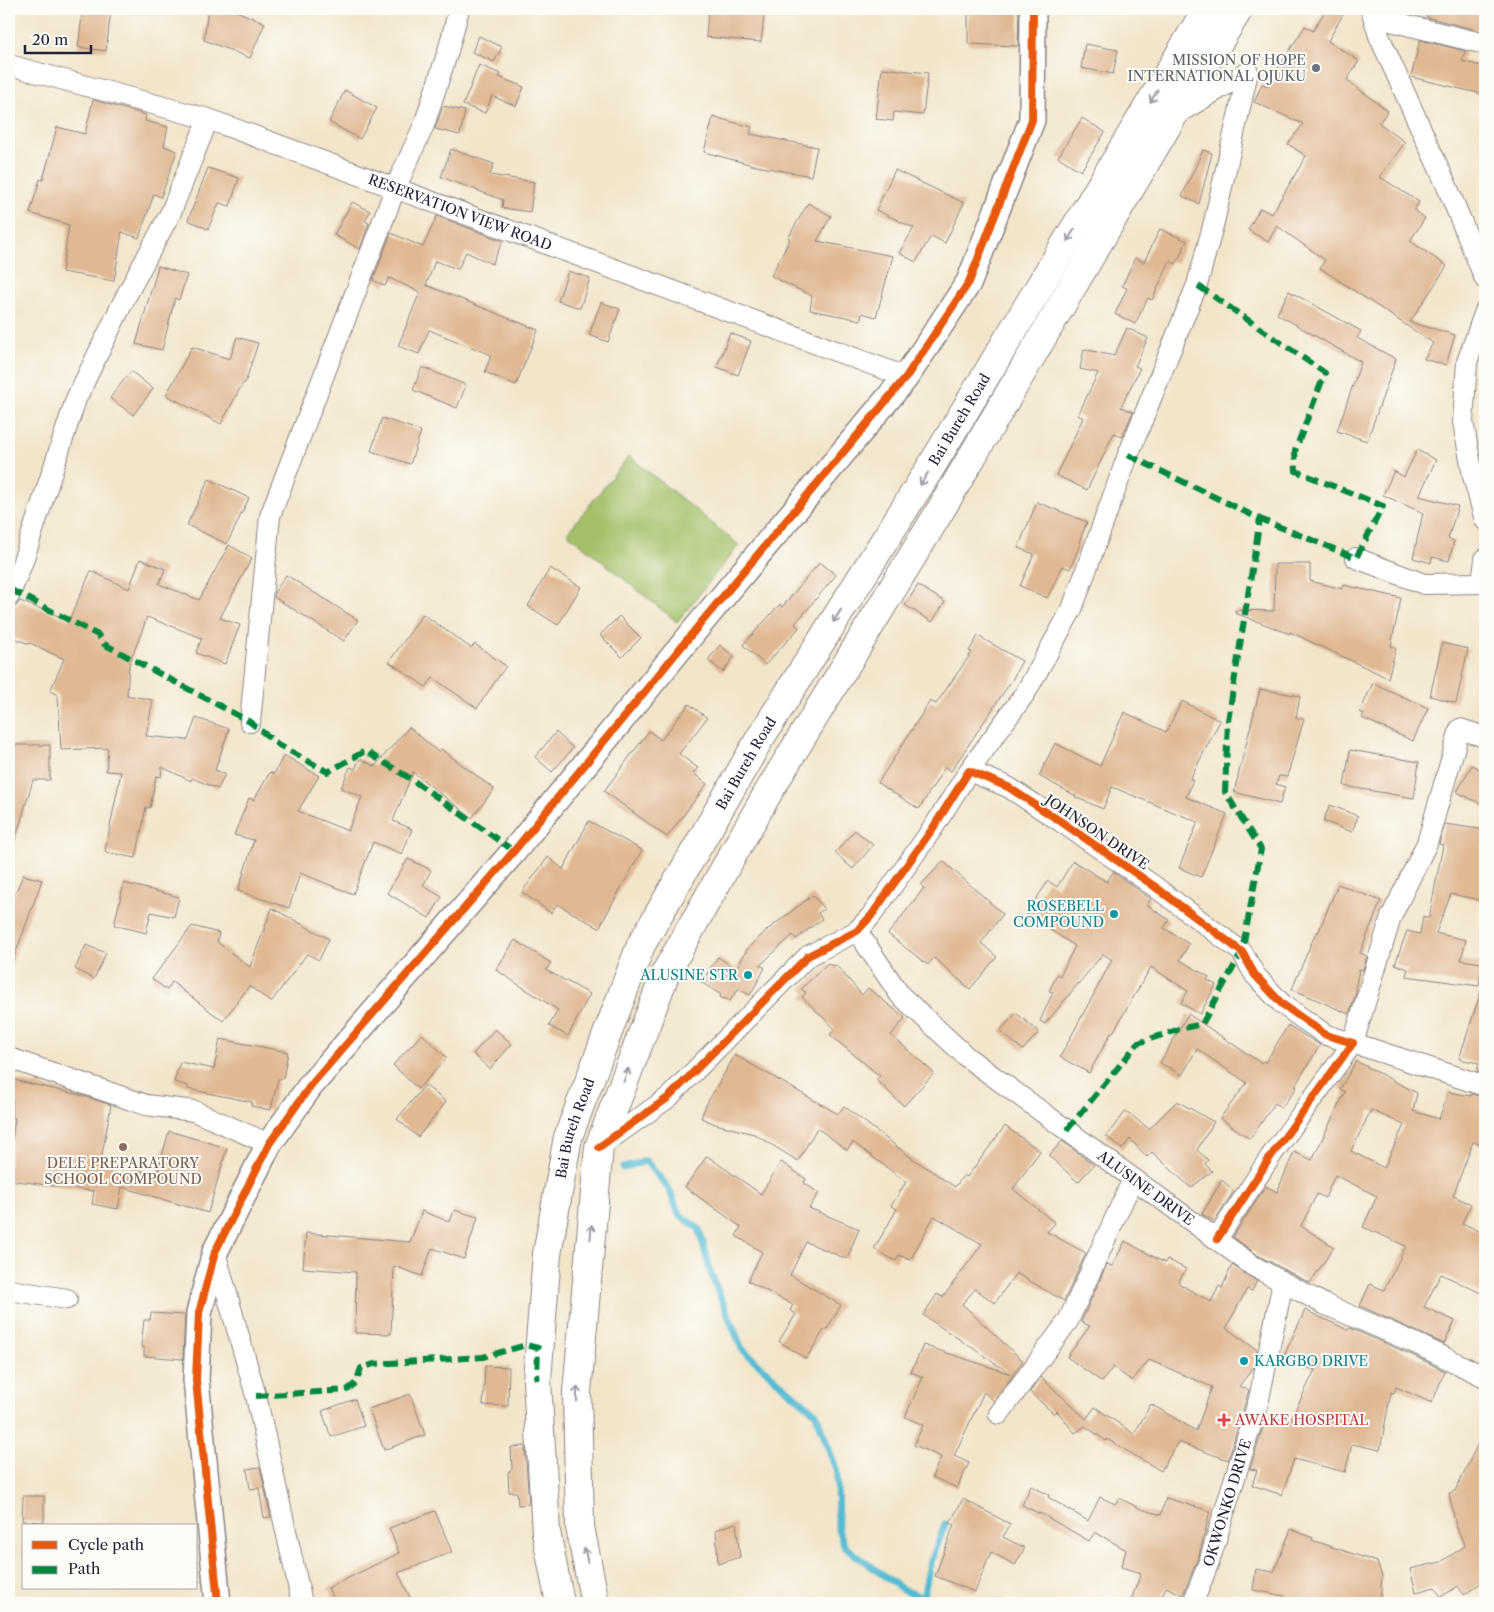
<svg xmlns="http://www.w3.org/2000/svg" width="1494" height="1612" font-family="'Libre Caslon Text',serif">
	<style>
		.green { fill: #a3c067; stroke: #627151 }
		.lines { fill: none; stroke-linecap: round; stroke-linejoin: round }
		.stream { stroke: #55bbd3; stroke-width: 7 }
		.building { fill: #e0b893; fill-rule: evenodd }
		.minor-casing { stroke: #8a8482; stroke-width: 22 }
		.tertiary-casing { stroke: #8a8482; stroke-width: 28 }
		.trunk-casing { stroke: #8a8482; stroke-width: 30 }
		.minor { stroke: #fff; stroke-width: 20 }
		.tertiary { stroke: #fff; stroke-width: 25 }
		.trunk { stroke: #fff; stroke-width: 28 }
		.quiet { stroke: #00873e; stroke-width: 6; stroke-dasharray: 12 6; stroke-linecap: butt }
		.cycleway-casing { stroke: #fdfcf7; stroke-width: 11 }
		.cycleway { stroke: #e8590c; stroke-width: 8 }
		.oneway { stroke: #9c9ca7 }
		.worship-dot { fill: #6b7280; stroke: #fdfcf7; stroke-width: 2 }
		.culture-dot { fill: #0f9aa8; stroke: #fdfcf7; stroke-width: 2 }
		.education-dot { fill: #8d6e63; stroke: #fdfcf7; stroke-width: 2 }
		.health-dot { fill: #e0444e; stroke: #fdfcf7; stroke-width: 2 }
		.labels { text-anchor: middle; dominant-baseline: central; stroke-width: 4; stroke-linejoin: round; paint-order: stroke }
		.worship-label { font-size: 14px; fill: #5b616d; stroke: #fdfcf7; text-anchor: end }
		.street-label { font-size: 14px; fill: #22223b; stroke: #fdfcf7 }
		.culture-label { font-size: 14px; fill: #0d838f; stroke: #fdfcf7; text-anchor: end }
		.education-label { font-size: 14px; fill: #785e54; stroke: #fdfcf7 }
		.health-label { font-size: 14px; fill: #be3a42; stroke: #fdfcf7; text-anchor: start }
	</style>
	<rect width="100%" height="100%" fill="#fdfcf7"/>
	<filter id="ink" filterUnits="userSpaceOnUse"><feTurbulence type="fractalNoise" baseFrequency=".02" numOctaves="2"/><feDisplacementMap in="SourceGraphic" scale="10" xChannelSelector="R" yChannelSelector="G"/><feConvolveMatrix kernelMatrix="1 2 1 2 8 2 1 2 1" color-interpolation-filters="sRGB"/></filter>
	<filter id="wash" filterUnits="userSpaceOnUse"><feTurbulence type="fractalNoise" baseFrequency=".0096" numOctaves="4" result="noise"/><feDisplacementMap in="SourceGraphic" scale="20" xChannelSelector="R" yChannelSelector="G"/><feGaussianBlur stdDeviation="1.12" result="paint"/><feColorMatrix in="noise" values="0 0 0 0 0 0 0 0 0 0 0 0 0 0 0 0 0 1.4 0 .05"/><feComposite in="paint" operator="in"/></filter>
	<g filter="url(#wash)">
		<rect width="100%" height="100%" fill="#f2e5ca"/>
		<path class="green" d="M629 456 739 545 677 622 567 533Z"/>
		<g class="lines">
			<path class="stream" d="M623 1168 646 1161 669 1189 679 1214 699 1229 711 1274 742 1349 781 1384 816 1413 837 1472 838 1529 845 1547 902 1589 923 1598 1003 1603
				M923 1598 929 1568 945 1524"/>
		</g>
		<g id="blocks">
			<path class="building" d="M83 9H111L106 51 78 47Z
				M208 9H231L265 23 250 58 204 40Z
				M716 9H765L761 42 706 37 708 12 716 13Z
				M968 9H1019L1018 46 968 44Z
				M1326 9H1346L1328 41 1359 61 1347 80 1388 111 1379 123 1405 142 1380 177 1419 202 1414 210 1425 218 1410 241 1447 266 1410 322 1455 335 1446 365 1424 359 1433 343 1320 268 1325 260 1277 226 1268 242 1248 230 1260 208 1272 214 1306 156 1288 144 1303 124 1254 102 1262 84 1267 86 1305 26 1313 31Z
				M1428 9H1485V32L1426 17Z
				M479 36 502 47 494 62 472 52Z
				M1420 40 1465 51 1462 61 1485 67V79L1482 94 1411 77Z
				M1085 44 1118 50 1113 74 1081 68Z
				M479 65 501 74 499 77 524 87 516 106 492 96 485 113 463 105Z
				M882 68 928 73 923 115 894 112 893 121 876 119Z
				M345 90 377 108 360 139 329 122Z
				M93 100 146 115 145 121 168 127 164 146 177 151 161 197 154 194 139 238 122 232 114 281 62 272 69 225 30 213 40 179 43 180 57 127 85 134Z
				M443 106 465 111 460 135 435 129Z
				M713 117 752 127 750 134 817 147 811 176 756 166 704 152Z
				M1082 118 1105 132 1081 171 1058 157Z
				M451 149 494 164 490 175 534 182 530 212 502 208 503 200 441 177Z
				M1203 150 1212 153 1199 204 1182 196Z
				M208 168 239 178 230 206 219 203 208 229 188 220Z
				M895 170 964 203 945 243 931 236 916 262 899 253 914 228 876 210Z
				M352 202 370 211 365 221 369 223 360 249 334 235Z
				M808 203 831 216 817 241 893 256 876 317 862 313 861 320 810 310 812 296 771 276 790 239 788 238Z
				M437 216 503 241 492 264 466 252 458 269 435 261 426 285 538 330 516 385 485 372 491 355 429 330 419 354 398 346 420 292 389 278 385 286 373 280 391 233 423 247Z
				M1160 229 1187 241 1176 264 1170 261 1152 300 1148 298 1135 324 1115 314 1127 288 1122 286 1135 258 1144 262Z
				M158 266 187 275 179 300 175 298 162 350 136 344Z
				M568 271 590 278 580 308 558 301Z
				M1289 291 1361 331 1357 338 1396 359 1367 441 1337 431 1361 362 1277 314Z
				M601 302 620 309 608 342 589 335Z
				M1127 328 1148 338 1135 366 1140 368 1121 407 1133 412 1122 437 1114 433 1087 490 1056 475 1083 418 1078 415 1098 373 1080 369 1084 349 1114 356Z
				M730 333 751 341 738 375 717 367Z
				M237 337 258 343 245 383H243L221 424 166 395 192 347 230 359Z
				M422 367 466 385 457 408 413 390Z
				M131 371 153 389 133 415 110 398Z
				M382 418 421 431 410 464 371 451Z
				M1417 450 1436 460 1419 496 1458 506 1448 539 1454 541 1449 561 1432 557 1431 563 1413 558 1423 513 1383 495 1394 471 1404 477Z
				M209 479 249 498 227 544 187 525Z
				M1037 502 1087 522 1079 542 1081 543 1070 569 1063 566 1047 598 1020 586 1034 554 1018 548Z
				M229 545 252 558 220 618 240 625 225 664 196 653 202 638 147 617 129 665 127 695 153 700 146 736 188 740 196 718 229 729 215 770 225 774 218 789 192 778 191 781 162 767 161 777 156 776 150 808 146 807 136 858 105 852 121 772 106 771 108 748 61 750 58 695 50 691 64 659 30 643 29 644 9 636V608L16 606 20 601 69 620 91 571 129 589 140 559 165 569 159 584 199 600Z
				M820 562 836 575 795 624 799 628 765 665 743 645 780 604 782 607Z
				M1275 564H1310V581L1343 589 1344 585 1401 598 1391 646 1396 648 1388 678 1290 632V634L1235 613V610L1274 611Z
				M550 568 581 587 558 625 528 606Z
				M286 575 358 620 344 641 274 597V593Z
				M918 585 945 602 932 622 905 605Z
				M423 614 471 648 475 644 506 666 477 708 433 678 426 687 389 662Z
				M619 616 641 638 622 657 600 635Z
				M978 636 1022 661 1012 680 951 771 945 767 919 809 878 783 930 701 936 704 972 652 969 651Z
				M1442 643 1468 649 1456 703 1430 696Z
				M720 645 734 657 723 672 708 660Z
				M1373 683 1428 708 1413 741 1362 718 1364 714 1360 712Z
				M1260 689 1300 696 1296 718 1304 719 1287 777 1279 776 1276 784 1285 787 1280 804 1234 792Z
				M1182 701 1220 721 1190 779 1193 780 1186 797 1227 814 1201 877 1179 868 1198 822 1112 787 1103 809 1075 797 1076 796 1039 776 1055 743 1100 766 1124 712 1166 732Z
				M689 704 707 718 679 754 698 768 693 773 707 784 667 837 604 791 649 731 661 740Z
				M409 727 438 752 441 749 494 789 472 818 413 772 393 821 412 829 402 854 373 842 353 894 300 873 289 908 238 891 254 840 234 835 249 798 254 800 270 772 274 774 284 755 319 776 298 811 348 831 362 797 341 788 350 767 355 769 360 759 375 766Z
				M556 732 573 748 552 772 535 757Z
				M9 745H50V780H33L14 844H9Z
				M1350 750 1419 762 1414 798 1344 786Z
				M1472 765 1485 772V806L1457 792Z
				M1330 805 1358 816 1352 832 1323 821Z
				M589 821 642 850 599 928 557 904 551 913 522 892 548 857 563 869Z
				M1445 824 1485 830V901L1451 894 1436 933 1466 940 1461 960 1482 963 1479 986 1406 976 1408 969 1395 964 1407 931 1420 934 1423 916 1429 918 1443 845 1439 844Z
				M855 830 873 845 853 869 835 853Z
				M408 859 431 870 423 886 442 897 429 918 387 893Z
				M943 861 1003 914 981 943 997 957 970 989 934 958 928 965 888 934 924 888 921 885Z
				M1073 861 1107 882 1113 872 1151 899 1147 905 1169 920 1164 928 1189 944 1180 960 1209 977 1207 980 1216 985 1200 1014 1181 1003 1188 991 1151 967 1112 1034 1111 1033 1089 1073 1060 1057 1112 960 1103 954 1045 1024 1040 1021 1053 992 1049 991 1057 974 1060 976 1075 946 1026 914 1048 881 1057 887Z
				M23 875 42 880 11 966 9 965V908Z
				M124 883 179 897 174 917 151 912 146 933 114 925Z
				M1338 884 1381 901 1360 953 1367 956 1363 970 1359 969 1355 990H1357L1349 1014 1292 989 1316 932 1318 933Z
				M813 895 824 909 818 913 822 919 796 939 793 935 760 965 765 968 750 995 738 989 730 1001 724 998 723 999 720 997 721 995 701 982 718 957 736 969 748 948 767 930Z
				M272 908 329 939 319 960 307 954 271 1002 249 986 223 1021 172 982 167 990 152 979 192 926 219 933 217 942 250 967Z
				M515 940 551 963 546 970 590 994 568 1036 549 1026 558 1010 496 970Z
				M86 945 106 953 94 979 75 969Z
				M828 963 832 966 836 965 862 995 868 988 905 1018 891 1035 934 1073 904 1106 876 1080 880 1076 830 1035 835 1029 802 997 806 992 801 989Z
				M1482 988 1485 989V1074L1477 1071 1479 1063 1459 1059Z
				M1016 1013 1039 1032 1023 1050 1000 1031Z
				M1188 1014 1261 1063 1263 1061 1265 1063 1288 1025 1320 1045 1295 1086 1297 1087 1281 1108 1275 1103 1250 1139 1220 1118 1247 1083 1197 1049 1182 1075 1160 1063Z
				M495 1029 512 1044 490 1069 473 1054Z
				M422 1034 447 1058 418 1089 393 1065Z
				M220 1039 288 1052 283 1079H278L271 1110 251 1106 252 1102 188 1089V1086L174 1082 180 1062 214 1069Z
				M735 1055 838 1114 844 1106 909 1156 955 1187 964 1175 967 1177 1005 1126 1040 1151 1013 1189 1055 1223 1047 1232 1086 1253 1064 1301 1016 1273 995 1303 975 1289 962 1304 1023 1361 994 1401 984 1392 954 1456 969 1463 957 1488 932 1477 941 1457 914 1445 923 1425 905 1417 923 1377 911 1372 923 1345 1011 1374 923 1315 937 1294 943 1297 982 1244 934 1216 910 1260 899 1255 896 1261 874 1249 897 1209 891 1206 906 1182 853 1142 847 1150 817 1128 798 1161 754 1134 715 1124 701 1118 706 1105Z
				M1356 1061 1417 1093 1413 1111 1439 1119 1448 1092 1471 1096V1094L1485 1098V1128L1481 1145 1473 1142 1453 1196 1471 1204 1462 1223 1485 1234V1295L1441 1274 1424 1307 1455 1321 1444 1344 1360 1306 1370 1284 1384 1290 1406 1246 1363 1227 1377 1196 1335 1175 1325 1198 1317 1194 1301 1226 1334 1247 1310 1283 1259 1256 1233 1237 1266 1186 1277 1192 1294 1152 1312 1160 1345 1092 1340 1089ZM1371 1110 1404 1125 1384 1168 1351 1151Z
				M9 1079 84 1096 111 1105 101 1160 112 1162V1165L157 1174 169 1131 227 1148 208 1213 122 1187 118 1209 92 1204 94 1191 9 1180V1165L15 1118 11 1117 13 1101 9 1100Z
				M425 1085 446 1102 418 1137 397 1119Z
				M1177 1101 1214 1122 1197 1150 1208 1160 1205 1164 1212 1171 1191 1188 1152 1152 1147 1157 1130 1139 1122 1149 1106 1136 1126 1111 1149 1129Z
				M1062 1141 1094 1165 1078 1182 1049 1156Z
				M707 1156 761 1194 781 1162 806 1179 804 1183 819 1193 809 1208 859 1229 847 1259 806 1242 790 1275 841 1305 826 1331 824 1330 806 1359 779 1341 796 1314 790 1310 793 1305 748 1281 762 1252 736 1236 741 1227 685 1187Z
				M1222 1180 1234 1191 1214 1221 1202 1214Z
				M454 1210 478 1217 464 1259 432 1248 422 1276 394 1266 391 1334 355 1333 356 1272 303 1268 306 1233 410 1242 422 1211 450 1222Z
				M1125 1241 1165 1263 1167 1259 1186 1269 1178 1283 1211 1302 1219 1286 1222 1288 1232 1265 1257 1281 1252 1291 1247 1289 1226 1328 1257 1350 1254 1367 1239 1386 1249 1390 1228 1460 1178 1442 1161 1471 1107 1439 1106 1441 1085 1426 1075 1433 1057 1411 1054 1414 1030 1392 1041 1377 1086 1419 1095 1407 1134 1434 1151 1404 1196 1431 1212 1387 1149 1360 1132 1381 1113 1367 1102 1382 1067 1357 1090 1326 1081 1322 1107 1264 1112 1266Z
				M1305 1310 1348 1330 1350 1328 1410 1354 1445 1371 1432 1403 1396 1387 1394 1393 1391 1392 1380 1450 1352 1444 1345 1472 1294 1459 1282 1495 1252 1485 1257 1470 1250 1469 1266 1418 1290 1421 1315 1370 1284 1356Z
				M151 1313 185 1315 183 1359 144 1356V1347H141L144 1320H150Z
				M485 1366 509 1367 508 1406 483 1405Z
				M410 1394 425 1435 384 1450 369 1409Z
				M355 1399 364 1426 331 1437 322 1411Z
				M1485 1429V1580L1464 1595 1458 1586 1441 1597 1435 1587 1416 1592 1410 1569 1441 1562 1465 1546 1456 1526 1449 1493 1455 1491Z
				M525 1446 529 1504 518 1505 517 1492H509L508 1472 512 1469 511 1447Z
				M260 1467 271 1517 264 1518 259 1488 250 1489 247 1469Z
				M1031 1486 1049 1495 1048 1497 1088 1521 1100 1497 1115 1504 1119 1498 1141 1509 1161 1515 1166 1498 1210 1511 1199 1555 1183 1595 1166 1587 1159 1603H1130L1141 1573 1121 1567 1126 1550 1095 1532 1089 1541 1040 1513V1514L1022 1505Z
				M23 1496H44V1522L22 1521Z
				M963 1499 1010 1524 1003 1537 1025 1548 1015 1565 991 1552 975 1592 935 1576 954 1525 950 1523Z
				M435 1511 452 1552 398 1573 410 1597 397 1603H336L328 1588 399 1553 389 1528Z
				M736 1523 740 1557 718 1564 716 1530Z
				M1291 1529 1313 1538 1312 1540 1377 1562 1382 1576 1380 1603H1284L1285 1596 1253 1590 1256 1569 1274 1572Z"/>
		</g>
	</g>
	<g filter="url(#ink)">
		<use href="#blocks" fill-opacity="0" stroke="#8a8482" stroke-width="1"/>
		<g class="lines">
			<g class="minor-casing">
				<g id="minor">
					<path d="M1371 9 1379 36 1446 184 1485 279"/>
					<path d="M1374 17 1485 44"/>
					<path id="s1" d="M9 65 208 119 906 377"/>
					<path d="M1485 311 1467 362 1463 422 1473 476 1485 520"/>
					<path d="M1356 558 1424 584 1482 583 1485 559"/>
					<path d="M9 596 22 564 76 399 126 296 171 212 208 119"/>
					<path d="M250 722 270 516 395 189 424 125 448 51 459 9"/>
					<path d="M1485 737 1460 729 1427 843 1391 917 1353 1043 1485 1086"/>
					<path d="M969 771 1026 692 1072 609 1128 455 1197 285 1214 222 1248 72 1175 115"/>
					<path id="s2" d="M857 931 900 995 968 1058 1253 1266 1324 1304 1415 1343 1485 1377"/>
					<path d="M9 1058 146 1105 194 1111 269 1144"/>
					<path d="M599 1147 669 1097 808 956 857 931 871 916 933 828 969 771 1008 787 1060 821 1154 886 1242 952 1255 975 1282 1004 1326 1035 1353 1043 1271 1156 1217 1239"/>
					<path d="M215 1252 256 1396 302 1603"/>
					<path d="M9 1290 67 1299"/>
					<path d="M999 1414 1068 1321 1133 1179"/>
					<path id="s3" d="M1193 1603 1210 1559 1259 1399 1283 1282"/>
				</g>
			</g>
			<g class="tertiary-casing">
				<path id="tertiary" d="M218 1603 196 1380 199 1313 215 1252 269 1144 311 1085 514 851 700 624 906 377 969 282 1032 120 1033 9"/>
			</g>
			<g class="trunk-casing">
				<g id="trunk">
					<path id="s4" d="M560 1603 546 1532 537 1380 547 1254 568 1137 641 945 759 740 929 470 1207 9"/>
					<path d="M595 1603 580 1527 577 1392 599 1147 666 972 769 791 940 511 1173 116 1239 9"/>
				</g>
			</g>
			<use href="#minor" class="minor"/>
			<use href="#tertiary" class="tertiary"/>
			<use href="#trunk" class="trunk"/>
			<path class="quiet" d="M1128 455 1260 519 1356 558 1383 506 1296 471 1295 451 1325 373 1197 285
				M11 590 98 635 104 644 250 722 279 745 328 772 365 751 411 779 514 851
				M1067 1130 1138 1043 1180 1029 1202 1024 1242 952 1261 849 1225 792 1228 721 1260 519
				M256 1396 347 1390 356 1383 361 1368 374 1364 483 1357 526 1345 538 1348 537 1380"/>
			<g class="cycleway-casing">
				<path id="cycleway" d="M599 1147 669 1097 808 956 857 931 871 916 933 828 969 771 1008 787 1060 821 1154 886 1242 952 1255 975 1282 1004 1326 1035 1353 1043 1271 1156 1217 1239
					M218 1603 196 1380 199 1313 215 1252 269 1144 311 1085 514 851 700 624 906 377 969 282 1032 120 1033 9"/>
			</g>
			<use href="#cycleway" class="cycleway"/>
		</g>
		<defs><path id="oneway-shaft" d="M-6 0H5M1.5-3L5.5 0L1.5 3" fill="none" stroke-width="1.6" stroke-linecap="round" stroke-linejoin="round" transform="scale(1.25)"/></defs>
		<g class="oneway">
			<use href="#oneway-shaft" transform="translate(1154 96) rotate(121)"/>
			<use href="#oneway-shaft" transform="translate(1071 235) rotate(121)"/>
			<use href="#oneway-shaft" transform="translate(924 479) rotate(122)"/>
			<use href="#oneway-shaft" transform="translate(837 616) rotate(122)"/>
			<use href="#oneway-shaft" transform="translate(626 1075) rotate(-69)"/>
			<use href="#oneway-shaft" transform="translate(591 1232) rotate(-85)"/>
			<use href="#oneway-shaft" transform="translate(577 1394) rotate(-89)"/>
			<use href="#oneway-shaft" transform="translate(586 1555) rotate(-101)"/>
		</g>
	</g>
	<circle class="worship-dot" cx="1316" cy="68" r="5"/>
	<g class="culture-dot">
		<circle cx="1114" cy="914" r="5"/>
		<circle cx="748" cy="975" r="5"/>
		<circle cx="1244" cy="1361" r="5"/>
	</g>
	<circle class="education-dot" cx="123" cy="1147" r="5"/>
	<path class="health-dot" d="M1221.5 1412.5h5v5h5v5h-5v5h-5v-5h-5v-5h5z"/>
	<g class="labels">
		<g class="worship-label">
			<text x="1306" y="60">MISSION OF HOPE<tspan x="1306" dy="16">INTERNATIONAL OJUKU</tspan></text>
		</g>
		<g class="street-label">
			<text stroke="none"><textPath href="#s1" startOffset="475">RESERVATION VIEW ROAD</textPath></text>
			<text stroke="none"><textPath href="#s4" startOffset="1290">Bai Bureh Road</textPath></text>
			<text stroke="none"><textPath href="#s4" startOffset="885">Bai Bureh Road</textPath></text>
			<text transform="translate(1097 832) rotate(34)">JOHNSON DRIVE</text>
			<text stroke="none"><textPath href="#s4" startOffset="480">Bai Bureh Road</textPath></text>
			<text stroke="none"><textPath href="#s2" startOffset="390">ALUSINE DRIVE</textPath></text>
			<text stroke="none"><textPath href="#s3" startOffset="106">OKWONKO DRIVE</textPath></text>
		</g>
		<g class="culture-label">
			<text x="1104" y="906">ROSEBELL<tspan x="1104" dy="16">COMPOUND</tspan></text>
			<text x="738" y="975">ALUSINE STR</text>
			<text x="1254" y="1361" text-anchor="start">KARGBO DRIVE</text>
		</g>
		<g class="education-label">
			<text x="123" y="1163">DELE PREPARATORY<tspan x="123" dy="16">SCHOOL COMPOUND</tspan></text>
		</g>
		<g class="health-label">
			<text x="1235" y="1420">AWAKE HOSPITAL</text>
		</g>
	</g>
	<rect width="1494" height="1612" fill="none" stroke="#fdfcf7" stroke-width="30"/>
	<rect x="22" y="1524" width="175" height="65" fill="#fdfcf7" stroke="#a5a5ac"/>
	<rect x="32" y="1541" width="25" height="8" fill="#e8590c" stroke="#a5a5ac"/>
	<text x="68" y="1550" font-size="15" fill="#22223b">Cycle path</text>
	<rect x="32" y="1566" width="25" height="8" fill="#00873e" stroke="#a5a5ac"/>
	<text x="68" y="1574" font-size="15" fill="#22223b">Path</text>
	<path d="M25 45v8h66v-8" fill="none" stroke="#22223b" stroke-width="2.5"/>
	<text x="32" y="45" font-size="15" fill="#22223b" stroke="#fdfcf7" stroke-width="4" paint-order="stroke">20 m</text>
</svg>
